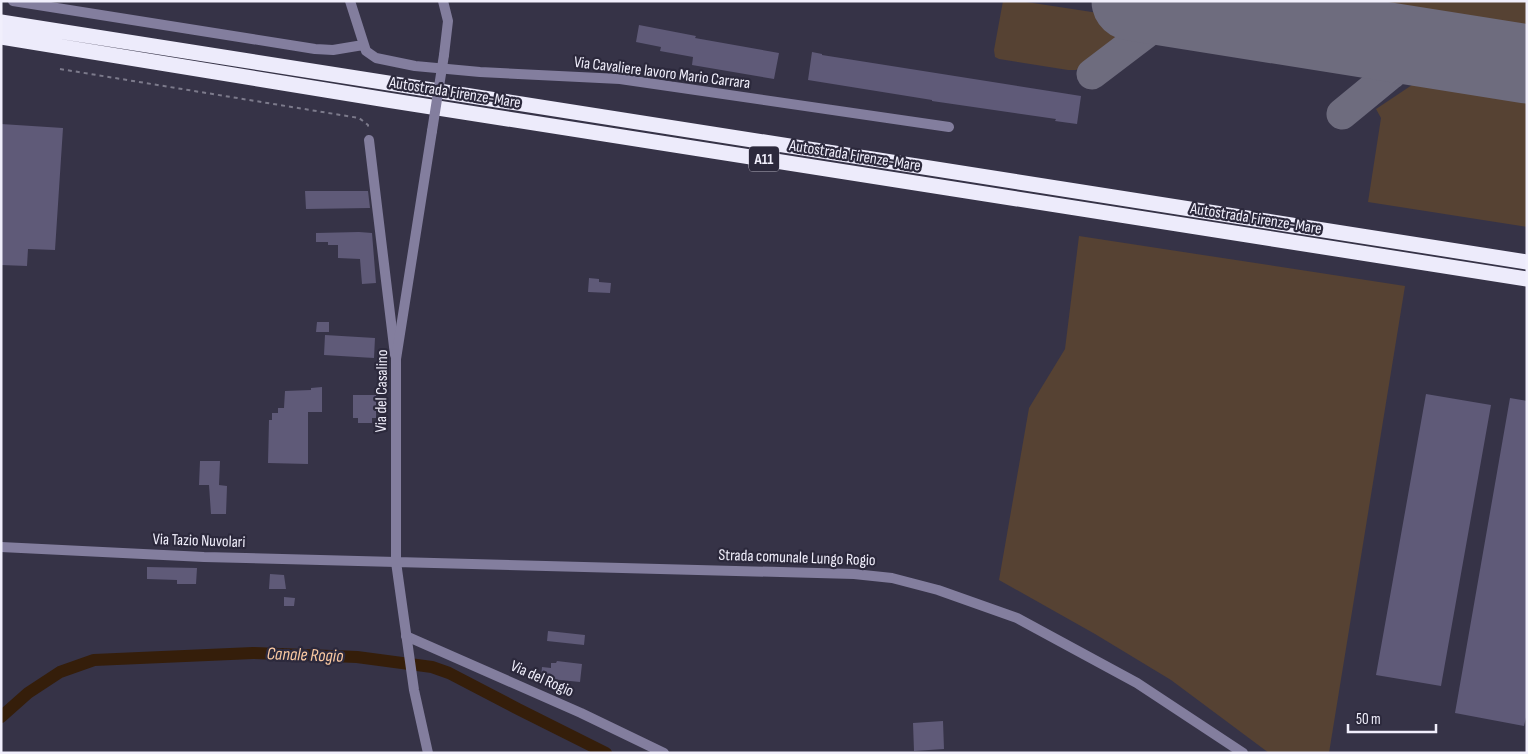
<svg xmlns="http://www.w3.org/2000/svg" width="1528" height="754" font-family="'Sofia Sans Condensed',sans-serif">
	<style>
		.green { fill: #564233 }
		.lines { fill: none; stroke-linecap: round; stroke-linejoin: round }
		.canal { stroke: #351e0a; stroke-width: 12 }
		.taxiway { stroke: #6e6c7e; stroke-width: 31 }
		.runway { stroke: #6e6c7e; stroke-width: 79 }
		.building { fill: #5f5a78 }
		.path { stroke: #7c7a8b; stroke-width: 2; stroke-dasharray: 4 4; stroke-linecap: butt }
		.minor { stroke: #837e9e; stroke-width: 10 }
		.tertiary { stroke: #837e9e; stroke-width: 10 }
		.motorway { stroke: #edebfb; stroke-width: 15 }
		.tertiary-bridge { stroke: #837e9e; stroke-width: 10 }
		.labels { text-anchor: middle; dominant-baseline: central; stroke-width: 4.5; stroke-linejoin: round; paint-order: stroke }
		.shield { fill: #2c293c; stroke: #b6b4c2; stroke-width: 1 }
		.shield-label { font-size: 15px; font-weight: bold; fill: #f1effc }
		.street-label { font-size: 16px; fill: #f1effc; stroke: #2c293c }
		.water-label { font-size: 18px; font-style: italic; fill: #fbc9a1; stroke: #2c293c }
	</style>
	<rect width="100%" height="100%" fill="#363347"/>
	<path class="green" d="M1003 1H1020L1131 18 1137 21 1139 25 1131 33 1076 70H1068L999 59 995 57 994 50Z
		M1268 1H1527V42Z
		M1427 75 1527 91V227L1368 202 1381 118 1376 109Z
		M1079 236 1405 286 1329 753H1269L1171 680 1095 634 999 580 1029 408 1065 349Z"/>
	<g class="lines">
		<path class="canal" d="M1 717 28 693 60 672 94 660 253 653 357 657 432 667 449 673 518 709 606 753"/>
		<path class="taxiway" d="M1130 1C1143 11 1148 19 1143 35
			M1384 41C1398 53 1397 57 1391 74
			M1092 74 1167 17 1190 11
			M1342 114 1404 63 1414 56 1436 50"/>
		<path class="runway" d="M1131 1 1527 64"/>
	</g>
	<path class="building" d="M639 25 696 36 695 38 779 53 774 79 692 65 693 57 660 51 661 47 636 42Z
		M812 52 822 54V55L1081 96 1077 124 1055 121 1056 119 932 101V100L808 80Z
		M1 124 63 128 55 250 28 249 27 266 1 265Z
		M305 191H368L370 208 306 209Z
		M359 232 372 233 376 283 362 284 360 259 338 258V245H328V242H316V233Z
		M589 278 599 279V282L611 283 610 293 588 292Z
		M317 322H329V332H316Z
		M325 335 375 338 374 358 324 355Z
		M322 387V412H308V464L268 463 269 420H272V413H278V408H284L285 391 311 390V388Z
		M1426 394 1491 405 1441 686 1376 675Z
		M353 395H376V418H372V423H358V418H353Z
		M1510 398 1527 401V713L1524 726 1455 713Z
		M200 461H220L219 485 227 486 226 514H211L209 485H199Z
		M147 567 197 568 196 584H177V580L147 579Z
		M270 574 284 575 286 589H269Z
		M284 597 295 598 294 606H284Z
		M548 631 585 635 584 645 547 641Z
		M557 661 582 664 580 682 541 678 542 667 551 668V663H556Z
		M943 721 944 749 914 751 913 723Z"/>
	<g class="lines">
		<path class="path" d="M60 69 359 118 368 125V130"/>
		<path class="minor" d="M13 1 315 49 333 50 363 45
			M350 1 366 51 376 58 415 66 480 72 620 79 949 127
			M369 140 395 355
			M1 547 204 557 396 562
			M406 636 581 713 664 753"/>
		<path class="tertiary" d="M443 1 448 21 444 55
			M396 562 854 574 892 578 938 590 1017 618 1137 683 1243 753
			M428 753 414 690 396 562V359L432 131"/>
		<path class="motorway" d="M1 22 1527 262
			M1 37 387 100 1527 279"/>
		<path class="tertiary-bridge" d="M432 131 444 55"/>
	</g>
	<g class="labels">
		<rect class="shield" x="749" y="146.5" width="30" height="25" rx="4"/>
		<g class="shield-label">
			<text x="764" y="159">A11</text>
		</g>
		<g class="street-label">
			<text transform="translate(662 73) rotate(7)">Via Cavaliere lavoro Mario Carrara</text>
			<text transform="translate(455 93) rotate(9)">Autostrada Firenze-Mare</text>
			<text transform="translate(855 156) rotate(9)">Autostrada Firenze-Mare</text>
			<text transform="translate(1256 219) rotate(9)">Autostrada Firenze-Mare</text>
			<text transform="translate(382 391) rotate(-89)">Via del Casalino</text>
			<text transform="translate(199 541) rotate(2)">Via Tazio Nuvolari</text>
			<text transform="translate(797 558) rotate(2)">Strada comunale Lungo Rogio</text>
			<text transform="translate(542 679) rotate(24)">Via del Rogio</text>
		</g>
		<g class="water-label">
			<text transform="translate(305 655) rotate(2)">Canale Rogio</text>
		</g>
	</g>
	<rect width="1528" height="754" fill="none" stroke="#f1effc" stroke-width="5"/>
	<path d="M1348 724v8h88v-8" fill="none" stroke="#f1effc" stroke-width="2.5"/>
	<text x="1356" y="724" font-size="15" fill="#f1effc" stroke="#2c293c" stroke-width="4" paint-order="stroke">50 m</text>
</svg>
